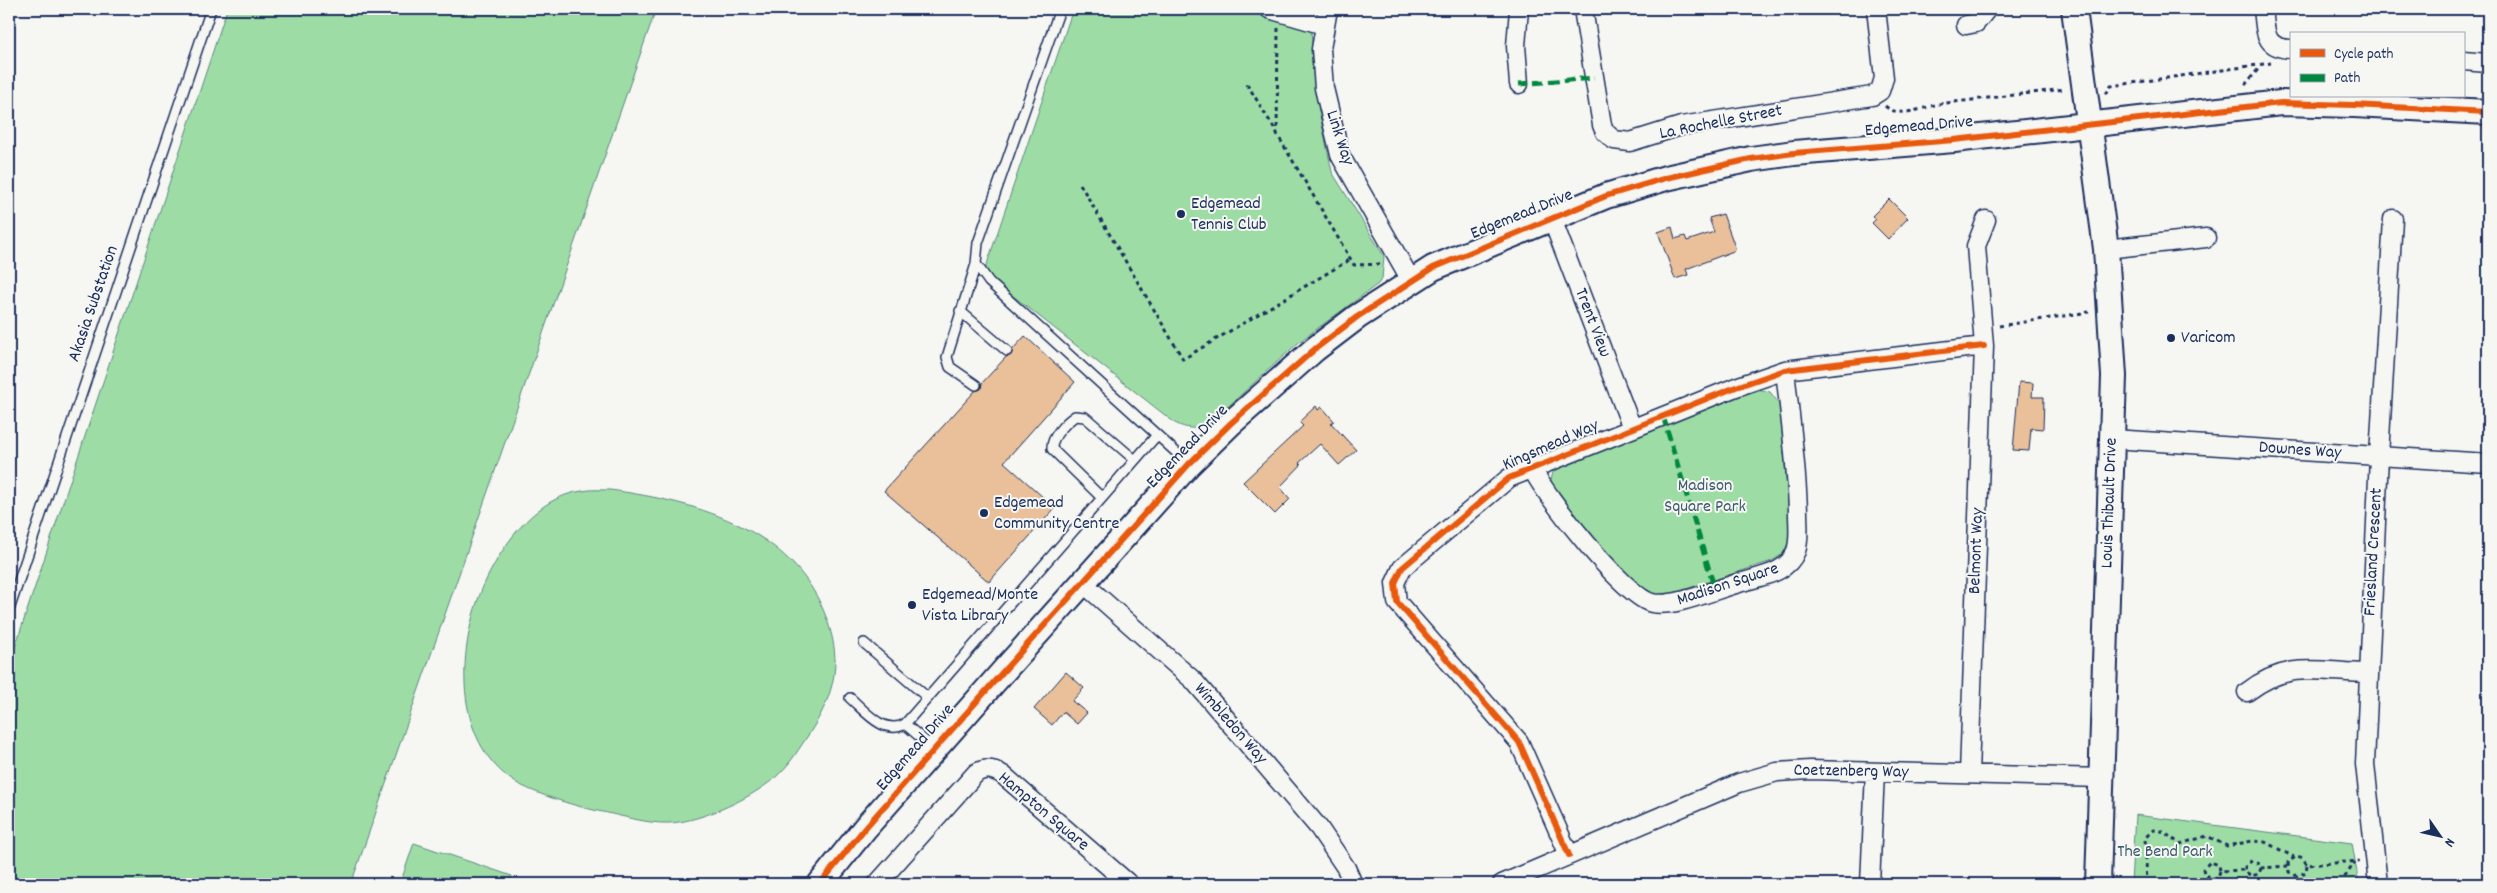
<svg xmlns="http://www.w3.org/2000/svg" width="2497" height="893" font-family="Dekko,sans-serif">
	<style>
		.green { fill: #9ddda5; stroke: #5c8682 }
		.building { fill: #e9c099; stroke: #1b2f5e }
		.lines { fill: none; stroke-linecap: round; stroke-linejoin: round }
		.lane-casing { stroke: #1b2f5e; stroke-width: 12 }
		.street-casing { stroke: #1b2f5e; stroke-width: 21 }
		.secondary-casing { stroke: #1b2f5e; stroke-width: 28 }
		.path { stroke: #1b2f5e; stroke-width: 3; stroke-dasharray: 4 4; stroke-linecap: butt }
		.lane { stroke: #f6f6f2; stroke-width: 9 }
		.street { stroke: #f6f6f2; stroke-width: 18 }
		.secondary { stroke: #f6f6f2; stroke-width: 24 }
		.quiet { stroke: #00873e; stroke-width: 5; stroke-dasharray: 10 5; stroke-linecap: butt }
		.cycleway-casing { stroke: #f6f6f2; stroke-width: 9 }
		.cycleway { stroke: #e8590c; stroke-width: 6 }
		.poi-dot { fill: #1b2f5e; stroke: #f6f6f2; stroke-width: 2 }
		.labels { text-anchor: middle; dominant-baseline: central; stroke-width: 4; stroke-linejoin: round; paint-order: stroke }
		.street-label { font-size: 18px; fill: #1b2f5e; stroke: #f6f6f2 }
		.poi-label { font-size: 18px; fill: #1b2f5e; stroke: #f6f6f2; text-anchor: start }
		.park-label { font-size: 18px; fill: #3c5a70; stroke: #f6f6f2 }
	</style>
	<rect width="100%" height="100%" fill="#f6f6f2"/>
	<filter id="ink" filterUnits="userSpaceOnUse"><feTurbulence type="fractalNoise" baseFrequency=".02" numOctaves="2"/><feDisplacementMap in="SourceGraphic" scale="10" xChannelSelector="R" yChannelSelector="G"/><feConvolveMatrix kernelMatrix="1 2 1 2 8 2 1 2 1" color-interpolation-filters="sRGB"/></filter>
	<g filter="url(#ink)">
		<path class="green" d="M227 9H656L351 884H9V665Z
			M1073 9H1243L1311 30 1316 95 1332 172 1384 256 1382 279 1378 284 1299 342 1211 422C1199 430 1188 430 1175 423L984 273Z
			M1758 389 1770 392 1780 405 1791 537 1783 554 1772 561 1661 597 1642 593 1554 490 1551 480 1554 469Z
			M610 490C700 502 802 531 830 629 842 669 831 700 809 734 800 747 791 763 779 774 757 796 701 822 669 823 646 824 620 815 598 811 575 806 527 792 509 778 450 733 458 638 487 578 506 540 537 497 582 491 591 489 601 490 610 490Z
			M2135 815 2352 843 2359 884H2131Z
			M414 843 512 876 509 884H400Z"/>
		<path class="building" d="M1889 199 1908 218 1888 239 1872 223 1876 219 1872 216Z
			M1723 214 1736 250 1686 269 1688 275 1675 279 1658 232 1672 227 1675 239 1685 236 1687 241 1714 232 1709 218Z
			M1025 336 1075 382 1004 462 1055 508 989 582 884 491 975 391 981 389 982 383 1006 357 1011 355 1013 349Z
			M2019 382 2033 383 2032 397H2044L2043 429 2031 428 2029 451 2013 450Z
			M1316 406 1318 410 1322 407 1334 421 1331 423 1356 450 1339 465 1320 444 1299 463 1301 465 1280 487 1290 499 1275 514 1243 482 1303 426 1299 422Z
			M1066 672 1084 688 1072 701 1087 713 1077 724 1063 712 1052 725 1034 709Z"/>
		<g class="lines">
			<g class="lane-casing">
				<path id="lane" d="M1060 9 978 243 976 264 989 282 1189 464
					M976 264 947 357 950 367 976 385
					M960 311 1007 351
					M1102 498 1052 449C1051 437 1065 423 1075 416L1085 417 1135 460
					M9 610 211 9
					M864 643 928 698
					M850 698C865 711 884 736 905 724
					M934 749 905 724 1157 435"/>
			</g>
			<g class="street-casing">
				<path id="street" d="M1269 9 1324 25
					M1328 9 1321 49 1324 88 1340 155 1412 282
					M1583 9 1602 125 1605 132 1614 140 1630 142 1681 126 1872 96 1880 91 1884 78 1876 9
					M2263 9C2266 31 2263 48 2291 49
					M1966 25 1976 23 1987 9
					M2463 61 2488 63
					M1519 84 1516 46 1519 9
					M1552 219 1632 428
					M2106 249 2206 238
					M2112 439 2488 463
					M1532 468C1544 495 1625 597 1652 603 1675 608 1716 589 1739 583 1761 576 1787 574 1796 551 1800 540 1798 525 1798 513 1797 466 1790 418 1785 370
					M1083 583 1194 681 1319 828 1346 868 1353 884
					M2247 692C2288 660 2319 672 2368 673
					M1969 774 1984 346 1976 246 1986 220
					M1569 855 1519 742 1397 602 1395 583 1402 568 1509 478 1736 387 1785 370 1984 346
					M877 884 976 773C986 767 994 769 1003 775L1129 884
					M1502 884 1739 783 1777 772 1810 770 2102 778
					M1870 884 1875 772
					M2378 884 2365 764 2379 456 2393 219"/>
			</g>
			<g class="secondary-casing">
				<path id="secondary" d="M2074 9 2106 249 2114 376 2098 884
					M820 884 865 828 1008 666 1189 464 1231 423 1315 349 1357 317 1433 268 1606 196 1666 178 1751 159 1794 153 1954 140 2281 103 2354 105 2488 112"/>
			</g>
			<path class="path" d="M1278 28 1277 134 1354 265 1383 264
				M1247 84 1277 133
				M2245 85 2260 67
				M2106 94 2111 86 2271 63
				M1885 106C1900 119 1922 108 1938 104L2065 89
				M1080 184 1183 359 1351 259
				M1999 326 2089 312
				M2307 865 2306 872 2297 876 2289 872 2288 862 2297 856 2303 858 2307 865 2359 861
				M2261 868 2259 874 2251 876 2245 871V867L2251 861 2260 864 2261 868 2288 866
				M2220 871 2218 877 2210 879 2204 873 2203 869 2210 862 2219 865 2220 871 2245 870
				M2147 884 2145 838 2153 830 2162 831 2180 844 2207 836 2227 846 2252 841 2265 842 2294 857
				M2340 884 2355 862"/>
			<use href="#lane" class="lane"/>
			<use href="#street" class="street"/>
			<use href="#secondary" class="secondary"/>
			<path class="quiet" d="M1519 84 1594 78
				M1663 416 1715 590"/>
			<g class="cycleway-casing">
				<path id="cycleway" d="M1569 855 1519 742 1397 602 1395 583 1402 568 1509 478 1736 387 1785 370 1984 346
					M820 884 865 828 1008 666 1189 464 1231 423 1315 349 1357 317 1433 268 1606 196 1666 178 1751 159 1794 153 1954 140 2281 103 2354 105 2488 112"/>
			</g>
			<use href="#cycleway" class="cycleway"/>
		</g>
	</g>
	<g class="poi-dot">
		<circle cx="1181" cy="214" r="5"/>
		<circle cx="2171" cy="338" r="5"/>
		<circle cx="984" cy="513" r="5"/>
		<circle cx="912" cy="605" r="5"/>
	</g>
	<g class="labels">
		<g class="street-label">
			<text transform="translate(1721 123) rotate(-11)">La Rochelle Street</text>
			<text transform="translate(1919 127) rotate(-5)">Edgemead Drive</text>
			<text transform="translate(1339 138) rotate(72)">Link Way</text>
			<text transform="translate(1522 215) rotate(-22)">Edgemead Drive</text>
			<text transform="translate(94 304) rotate(-71)">Akasia Substation</text>
			<text transform="translate(1592 323) rotate(69)">Trent View</text>
			<text transform="translate(1551 446) rotate(-24)">Kingsmead Way</text>
			<text transform="translate(1188 447) rotate(-46)">Edgemead Drive</text>
			<text transform="translate(2300 451) rotate(4)">Downes Way</text>
			<text transform="translate(2110 503) rotate(-88)">Louis Thibault Drive</text>
			<text transform="translate(1977 551) rotate(-88)">Belmont Way</text>
			<text transform="translate(2374 552) rotate(-87)">Friesland Crescent</text>
			<text transform="translate(1728 585) rotate(-18)">Madison Square</text>
			<text transform="translate(1230 724) rotate(49)">Wimbledon Way</text>
			<text transform="translate(916 748) rotate(-49)">Edgemead Drive</text>
			<text transform="translate(1851 772) rotate(1)">Coetzenberg Way</text>
			<text transform="translate(1043 812) rotate(40)">Hampton Square</text>
		</g>
		<g class="poi-label">
			<text x="1191" y="204">Edgemead<tspan x="1191" dy="21">Tennis Club</tspan></text>
			<text x="2181" y="338">Varicom</text>
			<text x="994" y="503">Edgemead<tspan x="994" dy="21">Community Centre</tspan></text>
			<text x="922" y="595">Edgemead/Monte<tspan x="922" dy="21">Vista Library</tspan></text>
		</g>
		<g class="park-label">
			<text x="1705" y="486">Madison<tspan x="1705" dy="21">Square Park</tspan></text>
			<text x="2165" y="852">The Bend Park</text>
		</g>
	</g>
	<rect width="2497" height="893" fill="none" stroke="#f6f6f2" stroke-width="30"/>
	<rect x="15" y="15" width="2467" height="863" fill="none" stroke="#1b2f5e" stroke-width="2" filter="url(#ink)"/>
	<rect x="2290" y="32" width="175" height="65" fill="#f6f6f2" stroke="#9ea6b7"/>
	<rect x="2300" y="49" width="25" height="8" fill="#e8590c" stroke="#9ea6b7"/>
	<text x="2334" y="58" font-size="15" fill="#1b2f5e">Cycle path</text>
	<rect x="2300" y="74" width="25" height="8" fill="#00873e" stroke="#9ea6b7"/>
	<text x="2334" y="82" font-size="15" fill="#1b2f5e">Path</text>
	<g transform="translate(2440 836) rotate(124)" stroke="#f6f6f2" stroke-width="4" paint-order="stroke">
	<path d="M0-4L9 19L0 12L-9 19Z" fill="#1b2f5e"/>
	<text y="-8" font-size="14" font-weight="bold" text-anchor="middle" fill="#1b2f5e">N</text>
	</g>
</svg>
